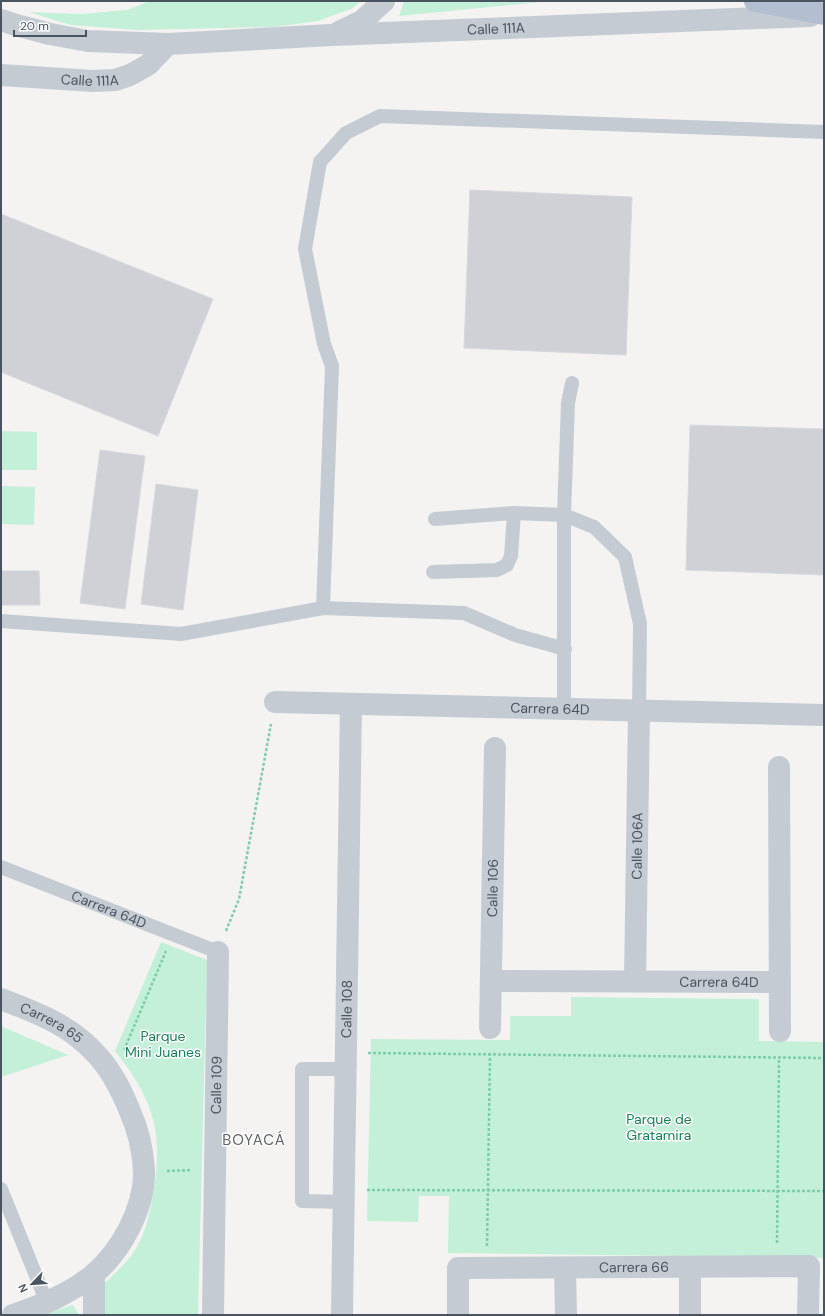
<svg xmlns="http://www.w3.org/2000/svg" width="825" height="1316" font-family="'DM Sans',sans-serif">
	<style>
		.green { fill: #c4efd9 }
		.building { fill: #cfd1d6; stroke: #d7d8dd }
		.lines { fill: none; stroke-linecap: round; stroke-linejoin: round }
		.path { stroke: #7ccdac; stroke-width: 2.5; stroke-dasharray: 3 2; stroke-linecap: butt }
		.service { stroke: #c4cbd3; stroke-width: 14 }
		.minor { stroke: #c4cbd3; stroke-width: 22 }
		.tertiary { stroke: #c4cbd3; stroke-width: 22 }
		.primary { stroke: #b3bfd0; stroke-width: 22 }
		.labels { text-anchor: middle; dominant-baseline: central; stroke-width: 3; stroke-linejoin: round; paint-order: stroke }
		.street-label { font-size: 14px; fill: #4a5360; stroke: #fff }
		.park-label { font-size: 14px; fill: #1b8157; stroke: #fff }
		.neighbourhood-label { font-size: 15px; letter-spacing: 1px; fill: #5f6267; stroke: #fff }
	</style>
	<rect width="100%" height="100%" fill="#f4f3f2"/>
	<path class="green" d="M150 1H361L353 8 318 21 273 27 136 30 71 25 28 12 82 14 127 10Z
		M404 1H551L399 16Z
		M1 431 37 432V470H1Z
		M1 486 35 487 34 525 1 524Z
		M161 942 207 960 198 1315H105L104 1284C114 1274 128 1262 135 1250 145 1235 150 1212 153 1195 164 1133 154 1100 115 1051Z
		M571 997 759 999V1041L824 1042V1258L448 1253 449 1196H419L418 1222 367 1221 371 1039 510 1040V1016H571Z
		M1 1026 68 1055 1 1077Z
		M73 1305 79 1315H43Z"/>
	<path class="building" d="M470 190 632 197 626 355 464 348Z
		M1 214 213 299 158 436 1 372Z
		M690 425 824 429V575L686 570Z
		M100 450 145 456 125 609 80 603Z
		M156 484 198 490 183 610 141 604Z
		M1 571H39L40 605H1Z"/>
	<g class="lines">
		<path class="path" d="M226 931 239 899 271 724
			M124 1050 166 951
			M368 1053 824 1058
			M167 1171 192 1170
			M367 1190 824 1191
			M777 1243 779 1058
			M487 1246 490 1055"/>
		<g class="service">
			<path d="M435 519 514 513 564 515 594 527 625 557 640 624 639 711"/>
			<path d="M433 572 497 570 507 565 511 556 514 513"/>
			<path d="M323 608 332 366 324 344 305 249 320 162 346 133 380 116 824 132"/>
			<path d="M1 621 181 634 323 608 464 613 515 635 565 649"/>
			<path d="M564 708V515L568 403 572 383"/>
			<path id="s1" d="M1 867 218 952"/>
			<path d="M1 1189 47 1303"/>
			<path d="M344 1202 302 1201V1069H345"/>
		</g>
		<g class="minor">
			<path id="s2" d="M275 702 824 715"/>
			<path d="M779 767 780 1031"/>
			<path id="s3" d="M491 981 779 982"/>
			<path id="s4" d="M635 981 639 711"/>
			<path id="s5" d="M490 1028 495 748"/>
			<path d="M565 1268 566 1315"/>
			<path d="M94 1275V1315"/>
			<path id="s6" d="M213 1315 218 952"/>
			<path id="s7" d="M342 1315 351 704"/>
			<path id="s8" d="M458 1315V1268L809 1266 808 1315"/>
			<path d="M690 1315V1267"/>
		</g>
		<g class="tertiary">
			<path id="s9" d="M1 20 16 25 50 34 88 41 168 44 332 35 810 16"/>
			<path d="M339 32 362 21 384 1"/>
			<path id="s10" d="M1 75 93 81 115 80 130 75 148 65 168 44"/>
			<path id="s11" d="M1 999C38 1013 70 1025 97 1055 112 1071 121 1090 129 1109 138 1129 143 1149 144 1171 145 1208 121 1251 94 1274 73 1292 39 1307 13 1315"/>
		</g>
		<path class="primary" d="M755 1 824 14"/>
	</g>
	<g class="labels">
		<g class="street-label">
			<text stroke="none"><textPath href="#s9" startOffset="498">Calle 111A</textPath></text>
			<text stroke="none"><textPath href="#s10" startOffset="89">Calle 111A</textPath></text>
			<text stroke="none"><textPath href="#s2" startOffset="275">Carrera 64D</textPath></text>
			<text stroke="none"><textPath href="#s4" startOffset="135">Calle 106A</textPath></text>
			<text stroke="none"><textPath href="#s5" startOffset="140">Calle 106</textPath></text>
			<text stroke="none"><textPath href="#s1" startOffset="116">Carrera 64D</textPath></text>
			<text stroke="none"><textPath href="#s3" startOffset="228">Carrera 64D</textPath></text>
			<text stroke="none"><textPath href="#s7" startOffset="306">Calle 108</textPath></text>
			<text stroke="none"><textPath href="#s11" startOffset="56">Carrera 65</textPath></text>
			<text stroke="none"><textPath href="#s6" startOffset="230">Calle 109</textPath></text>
			<text stroke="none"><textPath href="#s8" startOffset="223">Carrera 66</textPath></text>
		</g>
		<g class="park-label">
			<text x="163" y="1036">Parque<tspan x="163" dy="16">Mini Juanes</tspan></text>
			<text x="659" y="1119">Parque de<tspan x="659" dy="16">Gratamira</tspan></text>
		</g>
		<g class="neighbourhood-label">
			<text x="254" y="1140">BOYACÁ</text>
		</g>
	</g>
	<rect width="825" height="1316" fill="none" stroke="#4a5360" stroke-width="4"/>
	<g transform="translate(32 1284) rotate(245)" stroke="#ffffff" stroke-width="3" paint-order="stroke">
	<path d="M0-3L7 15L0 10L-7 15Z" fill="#4a5360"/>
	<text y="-6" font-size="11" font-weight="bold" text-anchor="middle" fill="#4a5360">N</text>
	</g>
	<path d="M14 30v6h72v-6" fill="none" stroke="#4a5360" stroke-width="2"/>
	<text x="20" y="30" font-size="12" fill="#4a5360" stroke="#ffffff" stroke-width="3" paint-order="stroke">20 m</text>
</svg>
